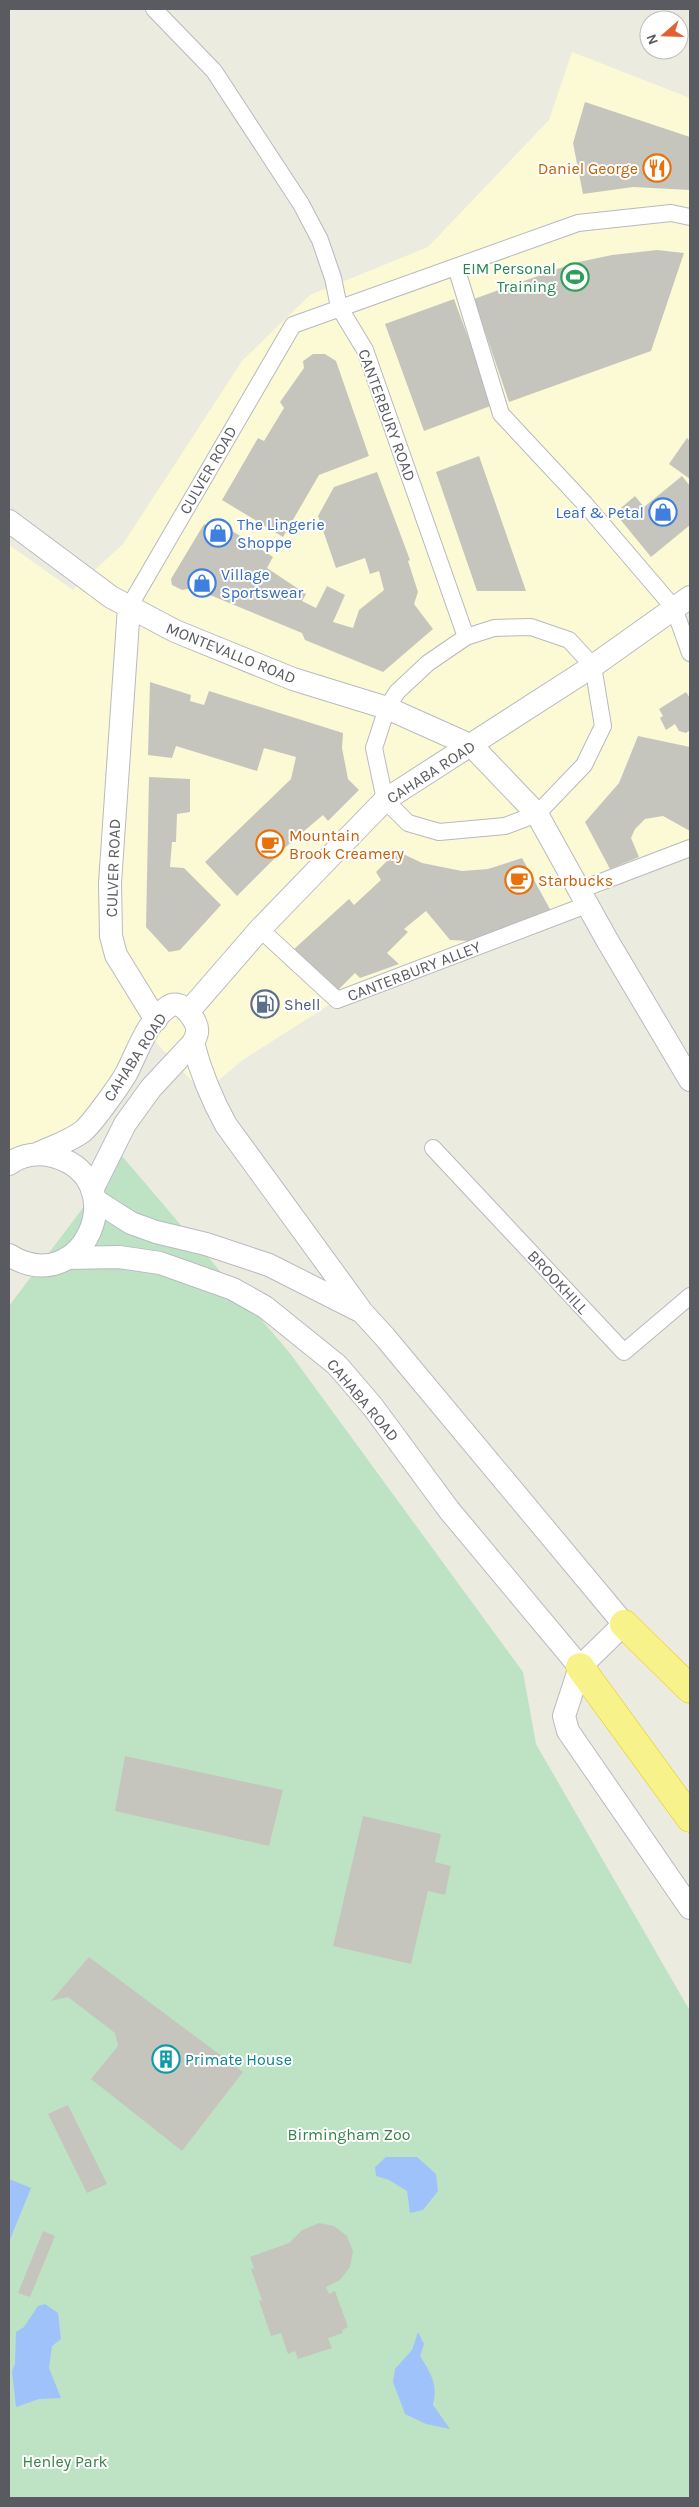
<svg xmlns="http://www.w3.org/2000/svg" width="699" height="2507" font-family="Karla,sans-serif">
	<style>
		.commercial { fill: #fcfad4 }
		.green { fill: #bde3c4 }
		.water { fill: #a0c2fb }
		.building { fill: #c6c5bd }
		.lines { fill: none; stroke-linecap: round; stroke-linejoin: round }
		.street-casing { stroke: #b8b9bf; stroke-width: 18 }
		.secondary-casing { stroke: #b9bac1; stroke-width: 24 }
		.highway-casing { stroke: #e2c909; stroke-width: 29 }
		.street { stroke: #fff; stroke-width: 16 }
		.secondary { stroke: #fff; stroke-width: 22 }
		.highway { stroke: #f8f28a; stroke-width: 28 }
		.labels { text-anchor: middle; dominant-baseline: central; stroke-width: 4; stroke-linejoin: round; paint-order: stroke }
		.food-label { font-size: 16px; fill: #c56008; stroke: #fff; text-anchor: start }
		.leisure-label { font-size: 16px; fill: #27864d; stroke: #fff; text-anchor: end }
		.street-label { font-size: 16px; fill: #595b61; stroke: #fff }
		.shop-label { font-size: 16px; fill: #366cbe; stroke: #fff; text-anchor: start }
		.service-label { font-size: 16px; fill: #4e5e75; stroke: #fff; text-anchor: start }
		.culture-label { font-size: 16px; fill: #0d838f; stroke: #fff; text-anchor: start }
		.park-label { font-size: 16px; fill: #378149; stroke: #fff }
	</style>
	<rect width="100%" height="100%" fill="#ebebe0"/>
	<path class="commercial" d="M572 52 690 98V597L674 608 690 653V850L586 900 337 1000 244 1059 203 1093 152 1038 80 1129 9 1156V545L73 590 123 544 242 361 310 295 428 247 549 120Z"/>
	<path class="green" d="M122 1156 289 1352 523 1672 536 1744 690 2011V2498H9V1306Z"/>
	<path class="water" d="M386 2157H417L436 2174 438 2191 423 2210 410 2213 407 2191 389 2180 376 2176 375 2167Z
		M9 2179 31 2188 9 2242Z
		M45 2304 58 2313 61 2339 52 2346 49 2368 61 2398 39 2399 16 2407 12 2372 15 2363 16 2332 24 2327 38 2306Z
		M418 2332 424 2344 420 2356C431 2374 438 2383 433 2405L450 2429 426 2424 405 2414 393 2382 395 2369 412 2350Z"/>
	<path class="building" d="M585 102 690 137V190L633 187 583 194 573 143Z
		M657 250 684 253 651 351 509 402 474 299 574 263 612 255Z
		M454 299 493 405 424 431 385 324Z
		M313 354H325L336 361 369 456 319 475 283 537 222 500 258 438 264 441 284 408 280 402 304 368 303 361Z
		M687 438 690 441V479L669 464Z
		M479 456 526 591H477L436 472Z
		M377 472 410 560 408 561 418 592 414 604 433 629 383 672 305 640 302 633 193 588 182 590 172 585 171 579 204 524 209 528 215 520 273 557 267 568 306 594 302 601 316 608 327 586 345 595 333 622 353 628 359 610 384 590 379 571 370 574 365 558 336 568 318 516 334 487Z
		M682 476 690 486V525L651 557 615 513 635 496 644 507Z
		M150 682 191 695 190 701 204 705 209 691 343 733 342 748 348 779 359 790 328 821 323 815 291 842 237 896 205 862 291 779 296 757 264 748 257 771 176 746 172 758 148 755Z
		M686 692 690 698V730L686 733 679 731 675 724 666 730 660 718 663 716 659 709Z
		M638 736 690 747V831L663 816 645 819 635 829 631 838 639 857 610 869 585 822 619 783Z
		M149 777 190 779V812L177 814 176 842H172L170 867 184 868 221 905 180 950 169 952 146 927Z
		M397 851 422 863 462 871 488 869 522 858 551 911 470 941 450 940 426 911 404 929 408 932 387 953 399 964 360 978 355 973 337 991 293 950 349 899 354 905 381 880 376 872Z
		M125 1756 283 1790 269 1846 115 1811Z
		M363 1816 441 1834 435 1862 451 1866 445 1895 428 1891 411 1964 333 1946Z
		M89 1957 243 2072 182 2151 91 2079 118 2046 115 2033 68 1997 51 2001Z
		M68 2105 107 2184 87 2193 48 2114Z
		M319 2223 334 2226 347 2236 353 2251 350 2267 340 2280 326 2287 329 2294 335 2291 348 2327 342 2330 343 2333 328 2338 332 2348 298 2359 295 2351 288 2354 281 2333 271 2336 259 2301 262 2300 251 2269 254 2268 250 2257 289 2243 302 2230Z
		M43 2231 55 2236 30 2297 18 2293Z"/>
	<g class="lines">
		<g class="street-casing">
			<path id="street" d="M154 9 214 71 301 204 320 240 333 278 339 307 365 350 466 637
				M456 267 501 414 585 504 674 608 690 653
				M129 607 293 325 578 223 671 213 690 217
				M531 627 569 640 593 666 603 726 584 765 537 814 505 826 439 832 408 823 385 800 374 748 387 708 397 692 428 663 466 637 494 628Z
				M580 890 690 848
				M260 929 337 1000 589 904
				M433 1148 624 1352 690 1296"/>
		</g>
		<g class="secondary-casing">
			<path id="secondary" d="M9 521 111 597 175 631 293 679 387 708 472 746 537 814 607 940 690 1080
				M129 607 110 883 111 936 116 955 156 1020
				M188 1012 260 929 385 800 593 666 690 597
				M193 1043C201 1073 211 1098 226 1125L360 1309
				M37 1154C52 1147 68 1142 82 1132 92 1124 119 1086 126 1074 137 1053 147 1021 168 1007 180 999 190 1013 195 1022 199 1030 197 1035 193 1043L151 1088 125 1124 92 1190
				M9 1164C22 1154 40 1152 56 1157 134 1181 83 1301 9 1255
				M95 1200 131 1223 156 1232 206 1244 269 1265 362 1312 384 1336 624 1624 580 1667 564 1716 568 1731 690 1908
				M67 1258 119 1257 160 1263 233 1289 265 1307 337 1365 373 1407 449 1510 580 1667"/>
		</g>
		<g class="highway-casing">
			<path id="highway" d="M624 1624 690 1689
				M580 1667 690 1818"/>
		</g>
		<use href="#street" class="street"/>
		<use href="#secondary" class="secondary"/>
		<use href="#highway" class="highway"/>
	</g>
	<defs>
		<g id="restaurant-ring" transform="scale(1.4375)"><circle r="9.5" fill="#fff" stroke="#e8710a" stroke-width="1.5"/><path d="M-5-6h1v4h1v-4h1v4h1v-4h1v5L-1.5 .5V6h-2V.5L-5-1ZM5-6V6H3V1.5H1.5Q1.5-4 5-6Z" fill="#e8710a"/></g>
		<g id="stadium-ring" transform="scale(1.4375)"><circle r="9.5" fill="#fff" stroke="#2e9e5b" stroke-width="1.5"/><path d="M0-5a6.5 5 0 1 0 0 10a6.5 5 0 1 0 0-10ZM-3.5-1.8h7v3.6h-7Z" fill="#2e9e5b"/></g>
		<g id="shop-ring" transform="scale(1.4375)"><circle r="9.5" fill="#fff" stroke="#3f7fe0" stroke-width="1.5"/><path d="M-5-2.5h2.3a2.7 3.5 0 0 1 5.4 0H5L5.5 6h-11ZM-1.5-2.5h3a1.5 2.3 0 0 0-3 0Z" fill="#3f7fe0"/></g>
		<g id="cafe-ring" transform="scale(1.4375)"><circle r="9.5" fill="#fff" stroke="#e8710a" stroke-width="1.5"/><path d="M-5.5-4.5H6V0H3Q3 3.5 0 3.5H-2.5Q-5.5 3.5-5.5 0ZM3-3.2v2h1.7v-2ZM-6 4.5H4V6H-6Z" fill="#e8710a"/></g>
		<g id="fuel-ring" transform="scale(1.4375)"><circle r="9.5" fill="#fff" stroke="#5c6f8a" stroke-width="1.5"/><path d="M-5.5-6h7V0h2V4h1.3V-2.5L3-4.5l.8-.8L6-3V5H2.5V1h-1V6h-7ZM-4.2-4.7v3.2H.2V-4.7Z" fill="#5c6f8a"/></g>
		<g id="building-ring" transform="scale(1.4375)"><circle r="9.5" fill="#fff" stroke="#0f9aa8" stroke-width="1.5"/><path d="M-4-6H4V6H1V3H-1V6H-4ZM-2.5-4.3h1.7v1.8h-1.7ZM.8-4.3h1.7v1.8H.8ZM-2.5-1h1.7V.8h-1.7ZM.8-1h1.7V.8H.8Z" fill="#0f9aa8"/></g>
	</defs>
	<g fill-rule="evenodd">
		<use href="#restaurant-ring" x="657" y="168"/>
		<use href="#stadium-ring" x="575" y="277"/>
		<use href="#shop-ring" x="663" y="512"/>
		<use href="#shop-ring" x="218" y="533"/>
		<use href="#shop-ring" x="202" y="583"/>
		<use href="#cafe-ring" x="270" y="844"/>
		<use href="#cafe-ring" x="519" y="880"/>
		<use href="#fuel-ring" x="265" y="1004"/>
		<use href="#building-ring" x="166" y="2059"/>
	</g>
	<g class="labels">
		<g class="food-label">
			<text x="638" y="168" text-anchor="end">Daniel George</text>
			<text x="289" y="835">Mountain<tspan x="289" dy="18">Brook Creamery</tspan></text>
			<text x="538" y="880">Starbucks</text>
		</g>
		<g class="leisure-label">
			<text x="556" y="268">EIM Personal<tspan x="556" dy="18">Training</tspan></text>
		</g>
		<g class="street-label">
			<text transform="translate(387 415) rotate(70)">CANTERBURY ROAD</text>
			<text transform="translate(208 470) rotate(-60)">CULVER ROAD</text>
			<text transform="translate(231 653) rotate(22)">MONTEVALLO ROAD</text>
			<text transform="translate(431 772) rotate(-33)">CAHABA ROAD</text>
			<text transform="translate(113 868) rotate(-88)">CULVER ROAD</text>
			<text transform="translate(414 971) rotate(-21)">CANTERBURY ALLEY</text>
			<text transform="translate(135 1057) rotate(-57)">CAHABA ROAD</text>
			<text transform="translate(558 1282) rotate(47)">BROOKHILL</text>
			<text transform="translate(363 1400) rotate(50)">CAHABA ROAD</text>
		</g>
		<g class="shop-label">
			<text x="644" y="512" text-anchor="end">Leaf &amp; Petal</text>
			<text x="237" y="524">The Lingerie<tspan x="237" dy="18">Shoppe</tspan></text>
			<text x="221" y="574">Village<tspan x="221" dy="18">Sportswear</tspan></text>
		</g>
		<g class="service-label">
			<text x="284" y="1004">Shell</text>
		</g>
		<g class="culture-label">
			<text x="185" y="2059">Primate House</text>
		</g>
		<g class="park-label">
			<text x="349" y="2134">Birmingham Zoo</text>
			<text x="65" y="2461">Henley Park</text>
		</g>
	</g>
	<rect width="699" height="2507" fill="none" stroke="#595b61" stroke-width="20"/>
	<g transform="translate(664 35) rotate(250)"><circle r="24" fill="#ffffff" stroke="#bdbdc0"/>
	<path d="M0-4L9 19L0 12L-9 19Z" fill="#e16130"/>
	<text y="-8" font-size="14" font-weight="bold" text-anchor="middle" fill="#595b61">N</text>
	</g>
</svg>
